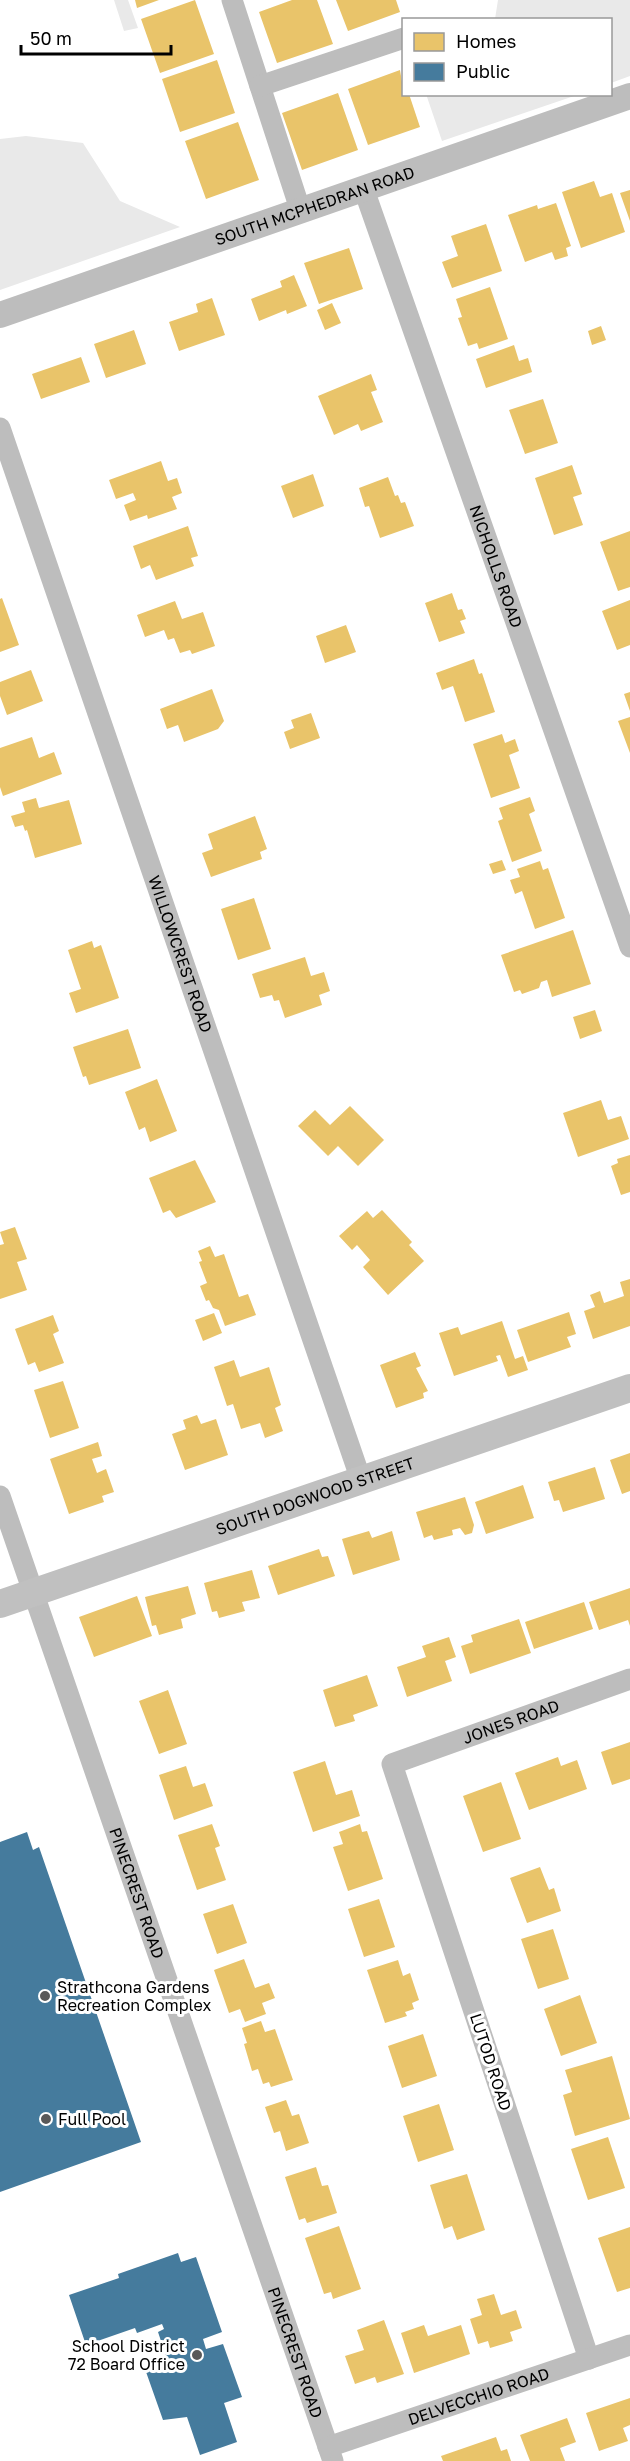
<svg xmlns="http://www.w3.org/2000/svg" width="630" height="2461" font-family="'Golos Text',sans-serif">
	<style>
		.green { fill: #e9e9e9 }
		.homes { fill: #e9c46a }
		.public { fill: #457b9d }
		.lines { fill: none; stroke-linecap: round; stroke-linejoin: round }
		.minor { stroke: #bdbdbd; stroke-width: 21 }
		.tertiary { stroke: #bdbdbd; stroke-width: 26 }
		.secondary { stroke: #c0c0c0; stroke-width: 28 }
		.poi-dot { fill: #595959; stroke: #fff; stroke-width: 2 }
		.labels { text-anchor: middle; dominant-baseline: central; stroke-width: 6; stroke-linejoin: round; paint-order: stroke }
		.street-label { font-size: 16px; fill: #000; stroke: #fff }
		.poi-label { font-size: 16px; fill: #000; stroke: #fff; text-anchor: start }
	</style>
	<rect width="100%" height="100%" fill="#fff"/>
	<path class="green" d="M114 0H128L138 28 124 31Z
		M498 0H630V76L611 83 610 20 495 19Z
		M426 94H577V95L442 141Z
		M26 136 83 143 120 201 180 227 0 290V139Z"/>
	<path class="homes" d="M135 0H159L137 8Z
		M195 0 214 54 160 73 141 19Z
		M292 0H317L333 44 277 63 259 12Z
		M336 0H396L400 12 348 31Z
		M217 60 235 113 180 132 162 79Z
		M400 70 404 94H409L420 127 368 145 348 89Z
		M338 93 358 150 302 170 282 113Z
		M238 122 259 180 206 199 185 141Z
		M594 181 600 197 612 193 625 232 581 248 562 192Z
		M630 190V221L620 193Z
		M556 203 571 246 566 248 568 256 555 260 552 252 525 262 508 215 537 205 538 209Z
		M486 224 502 271 452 288 442 262 458 256 451 236Z
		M349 248 363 289 319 304 304 263Z
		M294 275 307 306 287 314 286 310 259 321 251 299 282 287 280 281Z
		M490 287 508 339 479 349 477 343 468 346 458 318 462 317 456 299Z
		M212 298 225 335 179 351 169 322 198 312 196 304Z
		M332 303 341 323 325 330 317 310Z
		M601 326 606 340 592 345 588 331Z
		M134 330 146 364 106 378 94 344Z
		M514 345 519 361 528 358 532 372 486 388 476 359Z
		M81 357 90 382 41 399 32 374Z
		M371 374 377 390 371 392 383 422 361 431 358 424 334 435 318 396Z
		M543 399 558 443 525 454 509 410Z
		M161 461 168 481 177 478 182 493 172 497 177 509 148 519 147 515 130 521 124 505 136 500 133 493 116 499 109 480Z
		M572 465 582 494 573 497 583 525 554 535 535 478Z
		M313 474 324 506 293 518 281 486Z
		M388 477 395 496 398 495 401 503 405 502 414 526 380 538 369 506 365 507 359 488Z
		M188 526 198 556 191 558 194 566 156 580 150 565 141 569 133 546Z
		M630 531V587L618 591 600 542Z
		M452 593 458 610 462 609 466 619 460 621 465 633 439 642 425 603Z
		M2 598 19 645 0 652V599Z
		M630 600V645L617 650 602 611Z
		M175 601 182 619 203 612 215 646 192 654 190 650 180 653 174 638 168 640 164 630 145 637 137 615Z
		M346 625 356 652 325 663 316 636Z
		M474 659 479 674 482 673 495 712 465 722 453 686 442 690 436 673Z
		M31 670 43 701 7 715 0 696V682Z
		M212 689 224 721 218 729 184 742 178 725 167 729 160 709Z
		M630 692V711L624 694Z
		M311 713 320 738 290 749 284 732 294 728 291 720Z
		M630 717V753L618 721Z
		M502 734 505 743 515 739 519 751 509 755 520 788 491 798 473 744Z
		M32 737 39 758 54 752 62 774 3 796 0 787V748Z
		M530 797 535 811 529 814 542 851 512 862 498 821 503 819 499 808Z
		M36 798 39 808 69 800 82 844 35 858 27 830 25 831 23 825 15 827 11 816 25 812 22 802Z
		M255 816 267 849 260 852 262 859 211 877 202 853 213 849 208 834Z
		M502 860 506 870 493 874 489 864Z
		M540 861 543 870 548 868 565 918 535 929 522 891 515 894 510 880 520 877 517 869Z
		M254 898 271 949 238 960 221 909Z
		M573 930 591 984 552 997 547 980 541 982 539 988 522 994 520 990 514 992 501 955Z
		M92 941 94 948 101 945 119 998 76 1013 69 993 81 989 68 950Z
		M305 957 311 976 324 972 330 991 319 995 322 1005 285 1018 279 1000 274 1001 272 995 260 998 252 974Z
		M595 1010 602 1031 580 1039 573 1017Z
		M128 1029 141 1068 89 1085 86 1076 83 1077 73 1047Z
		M157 1079 177 1131 150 1142 145 1127 139 1130 125 1092Z
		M601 1100 608 1120 621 1116 629 1139 578 1157 563 1113Z
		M350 1106 384 1140 358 1166 338 1146 328 1156 298 1126 315 1110 330 1125Z
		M630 1155V1192L621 1195 611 1166 618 1163 617 1159Z
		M195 1160 216 1202 176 1218 170 1210 163 1213 149 1178Z
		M382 1210 412 1242 409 1245 424 1261 388 1295 363 1267 370 1260 357 1245 352 1250 339 1236 367 1211 373 1218Z
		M15 1227 27 1259 17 1262 27 1290 0 1299V1245L4 1244 0 1232Z
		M210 1246 215 1257 224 1254 239 1297 248 1294 256 1315 225 1326 219 1310 213 1308 209 1300 206 1301 200 1286 207 1283 199 1262 202 1261 198 1251Z
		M630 1279V1326L593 1339 584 1311 595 1307 590 1295 600 1291 604 1303 624 1296 620 1282Z
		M569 1312 576 1334 567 1337 571 1347 528 1362 517 1330Z
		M214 1313 222 1333 203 1341 195 1320Z
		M53 1315 59 1331 53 1334 64 1363 39 1372 35 1362 28 1365 15 1329Z
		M502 1321 515 1359 523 1356 528 1370 508 1377 500 1355 496 1356 498 1361 454 1376 439 1333 458 1327 461 1335Z
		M415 1352 421 1366 416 1368 428 1391 423 1393 424 1398 396 1408 380 1365Z
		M234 1360 240 1377 269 1367 281 1405 275 1408 283 1431 265 1438 260 1423 241 1429 233 1404 227 1406 214 1367Z
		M63 1381 79 1428 50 1438 34 1390Z
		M197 1415 201 1424 216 1419 228 1455 185 1470 172 1434 186 1429 183 1420Z
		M98 1442 102 1456 92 1459 97 1473 106 1469 114 1492 102 1496 104 1502 69 1514 50 1459Z
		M630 1453V1491L622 1494 610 1460Z
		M595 1467 605 1499 563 1512 559 1500 554 1501 548 1482Z
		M523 1485 534 1518 486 1534 475 1502Z
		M465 1497 474 1525 472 1533 465 1535 460 1528 452 1530 453 1535 434 1540 432 1535 424 1538 416 1512Z
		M369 1531 372 1538 392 1531 400 1560 353 1575 342 1539Z
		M319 1549 322 1557 328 1556 335 1576 278 1595 268 1566Z
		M252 1570 260 1598 242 1602 245 1611 219 1618 217 1611 212 1612 204 1583Z
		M188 1586 196 1614 181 1619 183 1628 159 1635 156 1625 152 1626 145 1597Z
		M630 1588V1626L628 1620 599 1630 589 1602Z
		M137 1596 152 1636 94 1657 79 1617Z
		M584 1602 593 1629 534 1649 525 1622Z
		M519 1619 531 1653 470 1674 461 1646 473 1642 471 1635Z
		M449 1637 456 1657 445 1661 452 1681 407 1697 397 1667 426 1657 422 1646Z
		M367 1675 378 1706 353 1715 355 1721 335 1727 323 1690Z
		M168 1690 187 1744 159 1754 139 1701Z
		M630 1742V1779L612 1785 601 1752Z
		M558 1757 561 1766 577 1760 587 1789 529 1810 515 1773Z
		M325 1761 336 1795 352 1790 360 1816 313 1832 293 1772Z
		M186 1766 193 1787 205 1783 213 1806 174 1820 159 1775Z
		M501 1782 521 1839 483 1852 463 1796Z
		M212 1824 220 1846 215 1848 226 1880 197 1890 178 1835Z
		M360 1824 362 1832 367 1831 383 1879 348 1891 333 1847 343 1844 339 1832Z
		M540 1867 549 1890 554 1888 561 1911 527 1923 510 1878Z
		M379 1899 395 1947 364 1957 348 1909Z
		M233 1904 247 1943 217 1954 203 1914Z
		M553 1929 569 1979 538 1989 521 1939Z
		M244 1959 255 1988 269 1983 275 1998 262 2003 266 2014 245 2022 240 2009 229 2013 214 1970Z
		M398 1960 403 1976 410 1973 419 2000 412 2003 414 2009 405 2012 407 2016 385 2023 367 1970Z
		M580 1995 597 2043 561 2056 544 2009Z
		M261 2021 265 2032 275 2029 293 2080 271 2087 269 2082 263 2084 258 2069 252 2071 244 2044 247 2043 242 2028Z
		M423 2034 437 2076 402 2088 388 2046Z
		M612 2056 630 2119 575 2136 563 2095 572 2092 565 2070Z
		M286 2100 292 2116 299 2114 309 2143 286 2151 280 2131 274 2133 265 2107Z
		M439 2104 454 2150 418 2162 403 2116Z
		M608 2137 625 2188 588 2200 571 2149Z
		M316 2167 322 2186 328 2185 337 2213 307 2223 305 2218 299 2220 285 2177Z
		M467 2174 485 2230 457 2240 452 2226 444 2229 430 2185Z
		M339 2226 361 2289 333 2299 331 2292 324 2294 305 2238Z
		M630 2227V2288L617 2292 598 2238Z
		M494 2294 501 2315 516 2310 522 2328 510 2332 513 2341 490 2348 488 2341 478 2344 470 2319 482 2315 477 2299Z
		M384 2320 404 2374 377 2383 375 2377 355 2384 345 2356 364 2350 357 2330Z
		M424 2325 428 2336 461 2325 470 2354 414 2373 401 2333Z
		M630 2398V2425L623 2428 628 2441 599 2451 586 2413Z
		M567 2418 576 2442 560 2448 565 2461H530L520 2435Z
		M496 2437 501 2451 507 2449 511 2461H443L441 2456Z"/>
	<path class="public" d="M27 1832 33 1850 39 1847 141 2142 0 2192V1842Z
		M178 2253 181 2262 196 2257 222 2332 203 2339 206 2349 223 2344 242 2397 224 2403 237 2442 200 2455 187 2417 163 2420 145 2369 168 2362 158 2332 164 2329 162 2324 137 2333 135 2328 86 2345 69 2295 119 2278 118 2274Z"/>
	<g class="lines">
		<g class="minor">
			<path d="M232 0 300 209"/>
			<path d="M260 86 404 38"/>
			<path id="s1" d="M363 187 630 947"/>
			<path id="s2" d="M0 428 361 1480"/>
			<path id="s3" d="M0 1496 333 2461"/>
			<path id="s4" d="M589 2359 392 1764 630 1679"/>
			<path id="s5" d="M328 2447 630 2345"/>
		</g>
		<path class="tertiary" id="s6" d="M0 315 630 96"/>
		<path class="secondary" id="s7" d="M0 1604 630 1388"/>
	</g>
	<g class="poi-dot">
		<circle cx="45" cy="1996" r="6"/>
		<circle cx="46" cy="2119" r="6"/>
		<circle cx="197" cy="2355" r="6"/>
	</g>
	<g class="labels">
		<g class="street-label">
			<text stroke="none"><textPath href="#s6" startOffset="333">SOUTH MCPHEDRAN ROAD</textPath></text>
			<text stroke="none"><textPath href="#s1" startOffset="402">NICHOLLS ROAD</textPath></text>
			<text stroke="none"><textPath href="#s2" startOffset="556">WILLOWCREST ROAD</textPath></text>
			<text stroke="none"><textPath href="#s7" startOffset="333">SOUTH DOGWOOD STREET</textPath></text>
			<text stroke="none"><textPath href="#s4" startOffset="753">JONES ROAD</textPath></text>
			<text stroke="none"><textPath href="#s3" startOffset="420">PINECREST ROAD</textPath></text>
			<text transform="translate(491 2062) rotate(72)">LUTOD ROAD</text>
			<text stroke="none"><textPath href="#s3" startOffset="906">PINECREST ROAD</textPath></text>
			<text stroke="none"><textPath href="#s5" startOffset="159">DELVECCHIO ROAD</textPath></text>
		</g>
		<g class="poi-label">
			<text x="57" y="1987">Strathcona Gardens<tspan x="57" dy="18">Recreation Complex</tspan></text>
			<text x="58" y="2119">Full Pool</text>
			<text x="185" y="2346" text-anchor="end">School District<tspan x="185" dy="18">72 Board Office</tspan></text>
		</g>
	</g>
	<rect x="402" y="18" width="210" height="78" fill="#ffffff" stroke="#999999" stroke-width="1.5"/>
	<rect x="414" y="33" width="30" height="18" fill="#e9c46a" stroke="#999999" stroke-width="1.5"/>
	<text x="456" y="48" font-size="18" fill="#000000">Homes</text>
	<rect x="414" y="63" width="30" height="18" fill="#457b9d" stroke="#999999" stroke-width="1.5"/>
	<text x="456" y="78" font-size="18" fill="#000000">Public</text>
	<path d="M21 45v9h150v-9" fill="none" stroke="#000000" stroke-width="3"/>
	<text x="30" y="45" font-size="18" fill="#000000" stroke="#ffffff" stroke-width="4.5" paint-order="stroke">50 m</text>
</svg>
